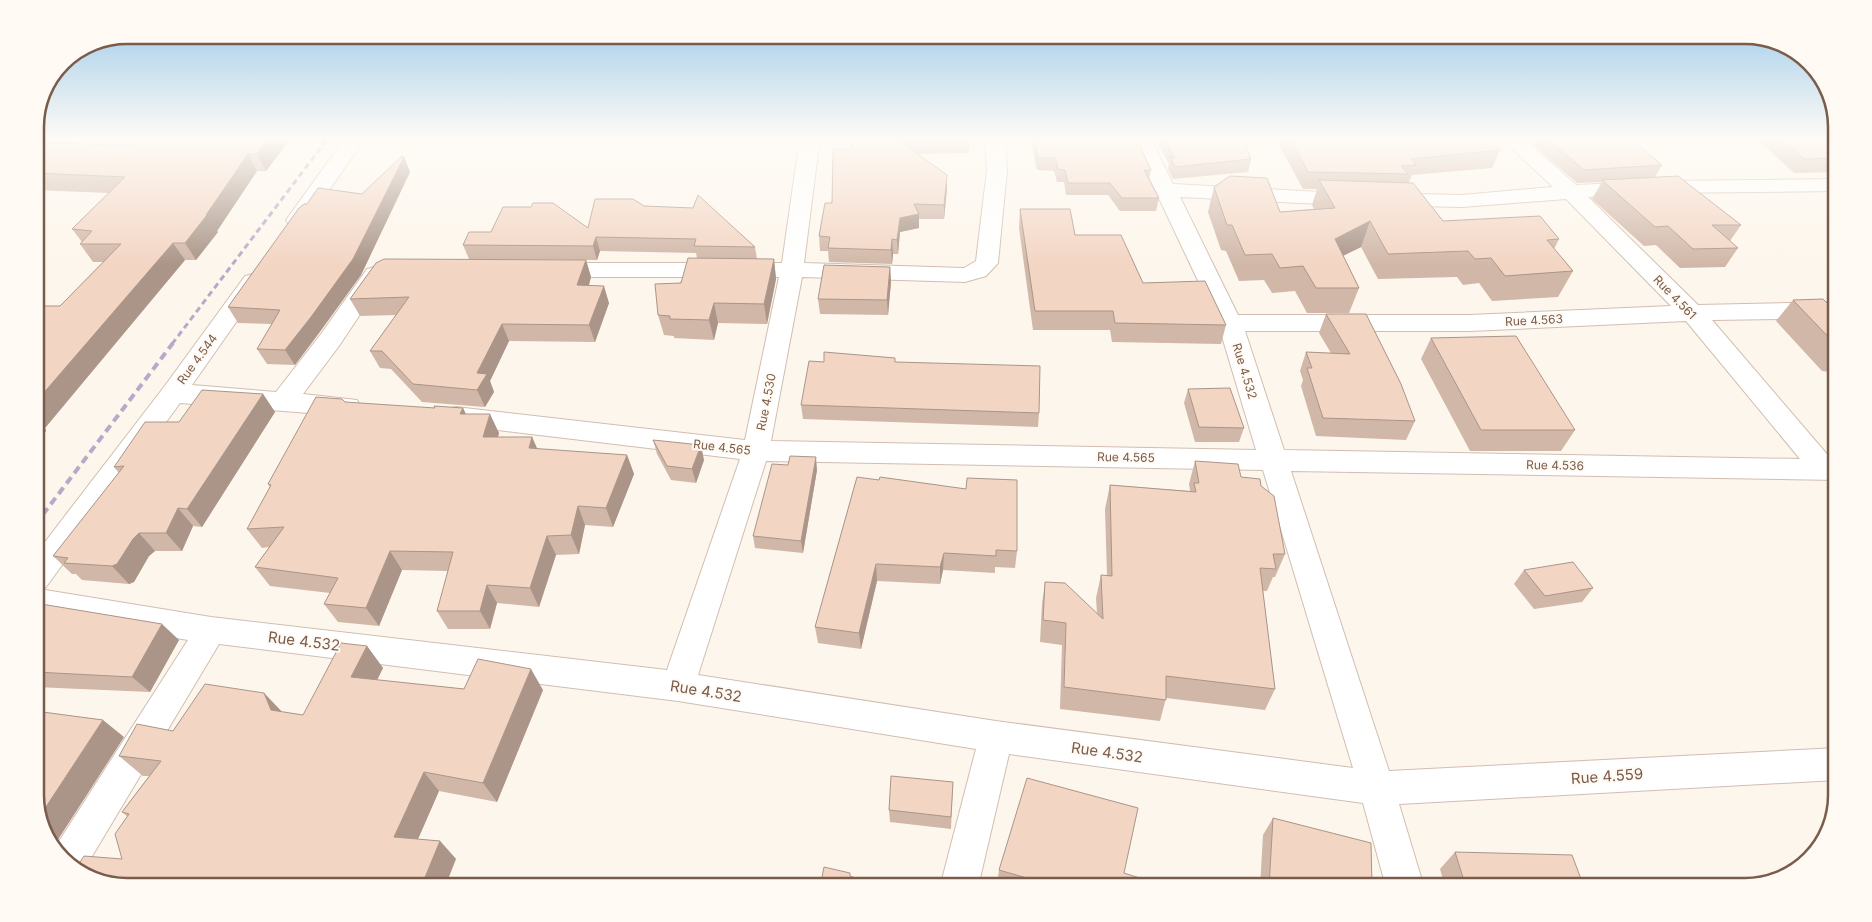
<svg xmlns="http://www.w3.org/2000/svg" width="1872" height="922" font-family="Inter,sans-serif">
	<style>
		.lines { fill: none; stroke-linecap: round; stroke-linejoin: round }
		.minor-casing { stroke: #d1beb0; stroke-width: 2 }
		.minor { fill: #fff; fill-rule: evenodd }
		.rail-far1 { stroke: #b9a8c9; stroke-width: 3; stroke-dasharray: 6 4; stroke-linecap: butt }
		.rail { stroke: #b9a8c9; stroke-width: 4; stroke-dasharray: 8 5; stroke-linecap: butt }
		.wall { fill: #d1b7a8 }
		.shaded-wall { fill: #aa9588 }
		.building { fill: #f3d5c3; stroke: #aa9588 }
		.labels { text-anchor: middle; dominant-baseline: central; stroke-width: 4; stroke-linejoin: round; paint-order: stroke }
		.street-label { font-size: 12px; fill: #7a5c4d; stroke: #fffaf3 }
		.near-street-label { font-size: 15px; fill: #7a5c4d; stroke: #fffaf3 }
		.rim { fill: none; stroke: #7a5c4d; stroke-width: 2.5 }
	</style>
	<rect width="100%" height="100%" fill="#fdf6ec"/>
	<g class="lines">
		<g class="minor-casing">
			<path id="minor" d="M346 137H366L305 225 297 227 289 225 286 220Z
				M800 137H820L804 263 964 268 976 261 987 170 985 137H1005L1007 170 998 263 986 276 965 282 802 277 771 441 1256 450 1218 323 1130 137H1150L1173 184 1322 192 1462 195 1553 187 1500 137H1522L1576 185 1663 181 1837 179V191L1663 193 1588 197 1698 305 1837 302V318L1712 320 1832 460H1837V480L1291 471 1389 771 1837 748V780L1399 804 1424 887H1386L1363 803 1009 754 978 887H940L976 749 678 701 219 644 82 873 54 849 188 640 35 614V555L164 387 245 276 253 274 261 276 265 281 192 385 276 392 321 334 367 269 375 267 383 269 387 274 339 346 303 394 357 400 361 407 357 414 348 416 180 403 46 587 39 589 211 617 667 670 740 459 456 425 447 423 443 416 447 409 456 407 745 440 779 277H552L544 275 541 270 544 265 552 263H782ZM1180 197 1322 204 1462 207 1566 199 1671 306 1470 315H1238ZM1686 321 1800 459 1284 450 1245 331H1470ZM766 461 1263 470 1353 768 996 721 698 675Z"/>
		</g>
		<use href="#minor" class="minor"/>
		<path class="rail-far1" d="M172 344 329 137"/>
		<path class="rail" d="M35 525 173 343"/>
	</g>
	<path class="wall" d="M292 137 266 171H257L217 231 218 232 196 260H185L45 428 46 431 35 445 60 306 104 262H93L80 244 82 242 72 229 109 193 35 190V142L134 146Z
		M849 137H969V153L917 154 947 189 944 219H919V228L900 232 898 254H893L892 264 829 262 828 251H820L819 236 851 149Z
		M1030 137H1136L1151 170 1149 180 1159 198 1156 211H1120L1108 195H1066L1064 182H1057L1054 171 1037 170Z
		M1154 137H1243L1251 159 1248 172 1173 179 1168 169 1169 164Z
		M1278 137H1488L1500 150 1492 168 1412 175 1409 182 1443 221 1559 239 1554 249 1573 271 1558 297 1492 301 1479 283 1463 285 1457 277 1378 279 1361 247 1343 256 1359 288 1349 313H1307L1295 291 1272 293 1264 280 1239 281 1226 251 1221 250 1208 212 1214 187 1280 212 1314 209 1312 205 1317 189H1303L1277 141Z
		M1537 137H1629L1662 165 1655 177 1741 225 1730 241 1738 248 1725 267 1680 268 1656 245 1644 246 1592 199 1602 182 1577 183 1533 145Z
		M1761 137H1837V172L1794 173 1759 141Z
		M404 157 410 172 361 275 319 333 295 365 267 364 257 349 272 324 238 323 228 307 307 204 362 194Z
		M644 206 755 247 757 259H774L776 279 767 324 718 323 714 340 674 338V336L664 335 658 315 697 258 696 253 600 251 597 260 469 259 463 245 491 232 588 228Z
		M1020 209 1075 235 1143 283 1226 325 1221 344 1112 342 1110 330H1033L1019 228Z
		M586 260 591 277 589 286 609 303 595 342 509 341 490 381 494 392 485 407 422 402 391 369 380 368 370 351 396 315 360 316 350 299Z
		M890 267 891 282 888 315 820 314 818 299Z
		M1793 300 1837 313V373L1822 371 1776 321Z
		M1326 314 1415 421 1406 440 1316 436 1301 386 1303 380 1300 371 1306 352 1331 353 1319 333Z
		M1431 338 1575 430 1561 451H1470L1421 359Z
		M824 362H895L1039 413 1038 427 803 419 801 405Z
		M1188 389 1244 428 1239 442H1195L1184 403Z
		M263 394 275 412 202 527 193 526 182 551H155L149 556 134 582 129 584 82 580 76 574H72L53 556 119 473 114 467 179 422Z
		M434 406 463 408 466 414 499 433 498 437H532L537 449 627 455 634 474 613 527 585 525 579 554 556 555 539 607 497 603 490 629H448L437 611 448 571 402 570 379 626 338 622 324 604 330 593 270 586 255 567 269 547 262 548 247 529 270 487 268 484 434 408Z
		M653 440 704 460 696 483 671 480 657 454Z
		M1195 461 1241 477 1261 486 1285 554 1275 577H1273L1267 591H1263L1275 689 1265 710 1166 698 1160 721 1060 709 1062 645 1040 642 1042 604 1045 582 1097 614 1096 598 1101 575 1107 576 1105 509 1110 485 1190 491 1189 484Z
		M817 470 803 553 755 548 753 536Z
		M857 477 1017 551 1015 568 995 567V573L943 570 940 584 877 581 861 649 818 643 815 627Z
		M1524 570 1593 588 1582 602 1534 609 1514 584Z
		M35 603 179 640 150 692 35 687Z
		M367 646 383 668 377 680 464 689 543 690 497 802 439 791 418 839 440 841 456 859H122L128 817 122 812 149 776H143L119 756 173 731 264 693 282 712 303 715Z
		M124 737 57 841 48 839 35 801Z
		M953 782 951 829 890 822 889 810Z
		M1273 818 1372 887H1260L1263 835Z
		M1455 852 1584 887H1445L1440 869Z
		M999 870 1124 873 1151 887H1003L997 885Z"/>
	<path class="shaded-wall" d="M270 137H292L266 171 257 154Z
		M248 154 257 171 217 231 218 232 196 260 185 243 206 215Z
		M404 157 410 172 361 275 319 333 295 365 285 350Z
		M947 175V189L944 219V205Z
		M919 214V228L900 232 898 254 897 240 900 218Z
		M1370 221 1361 247 1326 264 1335 239Z
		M596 237 600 251 597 260 593 246Z
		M892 239 893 254 892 264 891 250Z
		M173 243 185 260 45 428 46 431 35 445V403Z
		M774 259 776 279 767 324 764 304Z
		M586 260 591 277 583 303 577 285Z
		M890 267 891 282 888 315 887 300Z
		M604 286 609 303 595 342 589 325Z
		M714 303 718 323 714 340 709 320Z
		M502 324 509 341 490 381 494 392 485 407 477 390V373Z
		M263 394 275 412 202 527 187 509Z
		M463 408 472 428 460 414Z
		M490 414 499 433 492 457 483 437Z
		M532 437 541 457 529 448Z
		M701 445 704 460 696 483 692 469Z
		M627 455 634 474 613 527 606 508Z
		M816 457 817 470 803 553 801 541Z
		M578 506 585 525 579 554 571 535Z
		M178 508 193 526 182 551 166 533Z
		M139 533 155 551 149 556 134 582 129 584 112 566 133 539Z
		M547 536 556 555 539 607 530 588Z
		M390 551 402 570 379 626 366 608Z
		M944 553 943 570 940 584V567Z
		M876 564 877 581 861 649 859 633Z
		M487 585 497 603 490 629 480 611Z
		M162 624 179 640 150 692 132 677Z
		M367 646 383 668 368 698 351 677Z
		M531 669 543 690 497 802 483 783Z
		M264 693 284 714 271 710Z
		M103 720 124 737 57 841 46 834 40 816Z
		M424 772 439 791 411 855 394 837Z
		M440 841 456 859 445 887H421Z"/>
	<path class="building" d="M142 137H270L257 154H248L206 215H207L185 243H173L35 403V306H60L121 244H80L92 231 72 229 125 177 35 173V142L134 146Z
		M851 137H969V139L898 140 947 175 944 205 914 204 919 214 900 218 897 240 892 239 891 250 828 248 830 237 819 236 825 203H832L833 149H852Z
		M1034 137H1136L1151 170H1144L1159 198H1122L1110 183H1068L1065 170 1058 169 1055 158H1038Z
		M1163 137H1243L1251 159 1175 167 1170 156 1175 159Z
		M1289 137H1488L1500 150 1411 159 1416 165 1401 166 1408 174 1308 172Z
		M1546 137H1629L1662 165 1584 170Z
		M1780 137H1837V158L1804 159Z
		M402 156 404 157 353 259 311 317 285 350 257 349 280 310 228 307 299 208 304 204H307L318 188 362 194Z
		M1230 176 1267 178 1280 212 1335 208 1319 180 1413 183 1443 221 1540 216 1559 239 1547 240 1573 271 1505 276 1491 258 1475 259 1468 251 1388 254 1370 221 1335 239 1359 288H1316L1303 266 1280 268 1272 254 1245 255 1232 225H1227L1214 187Z
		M1678 176 1741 225H1712L1738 248 1693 249 1668 226 1655 227 1602 180Z
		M698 195 755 247 694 246 696 239 596 237 593 246 463 245 469 232H491L503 207H531L533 203H553L588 228 595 199H633L644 206 693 208Z
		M1020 209H1070L1075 235H1121L1143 283 1205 281 1226 325 1115 323 1113 311H1035Z
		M688 258 774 259 764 304 714 303 709 320 670 319V316L658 315 655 284 681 283Z
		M384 259 586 260 577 285 604 286 589 325 502 324 477 373 487 374 477 390 413 384 382 351H370L409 297 350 299 376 263Z
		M824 265 890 267 887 300 818 299Z
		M1823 299 1837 313V346L1793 300Z
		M1326 314H1366L1401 384 1415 421 1323 418 1307 368H1312L1306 352 1350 354Z
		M1516 336 1575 430H1481L1431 338Z
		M824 352 895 358V362L1040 366 1039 413 801 405 809 361 824 362Z
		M1230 388 1244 428 1199 427 1188 389Z
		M202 390 263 394 187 509 178 508 166 533H139L133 539 117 564 112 566 64 563 68 558 53 556 124 466 114 467 145 422H179Z
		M316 397 342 399 345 402 435 408 434 406 463 408 460 414H490L483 437H532L529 448 627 455 606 508 578 506 571 535 547 536 530 588 487 585 480 611H437L453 552 390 551 366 608 324 604 338 578 255 567 284 527 247 529 271 485 268 484Z
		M653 440 701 445 692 469 667 466Z
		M790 456 816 457 801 541 753 536 772 464 788 465Z
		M1195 461 1238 464 1241 477 1260 479 1261 486 1274 496 1285 554H1273L1276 569 1260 568 1275 689 1166 676V700L1064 687 1066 623 1043 620 1045 582 1065 583 1103 619 1101 575 1112 576 1110 485 1196 492 1194 483H1199Z
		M857 477 879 480 880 477 966 489 967 478 1017 480V551L996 550V556L944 553 940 567 876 564 859 633 815 627Z
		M1573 562 1593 588 1545 596 1524 570Z
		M35 603 162 624 132 677 35 672Z
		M341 643 367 646 351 677 464 689 478 659 531 669 483 783 424 772 394 837 440 841 421 887H127L87 878 76 868 84 856 122 859 115 834 129 814 122 812 161 761 119 756 137 724 173 731 205 684 264 693 271 710 303 715Z
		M35 711 103 720 40 816 35 801Z
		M891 776 953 782 951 817 889 810Z
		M1027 778 1138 808 1124 873 1152 882 1151 887H1058L999 870Z
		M1273 818 1371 843 1372 887H1269Z
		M1455 852 1572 855 1584 887H1466Z
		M824 867 850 873V876L879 887H820Z
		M977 883 990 887H976Z"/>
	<linearGradient id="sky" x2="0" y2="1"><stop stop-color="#97c7e8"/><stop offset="0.52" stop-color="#fefbf6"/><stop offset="1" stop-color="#fefbf6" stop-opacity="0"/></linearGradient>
	<rect width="1872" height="266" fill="url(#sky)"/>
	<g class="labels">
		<g class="street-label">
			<text transform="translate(1675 297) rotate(46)">Rue 4.561</text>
			<text transform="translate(1534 320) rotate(-3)">Rue 4.563</text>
			<text transform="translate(197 359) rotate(-54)">Rue 4.544</text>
			<text transform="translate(1245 371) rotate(73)">Rue 4.532</text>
			<text transform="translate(766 402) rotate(-79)">Rue 4.530</text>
			<text transform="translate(722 447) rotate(7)">Rue 4.565</text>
			<text transform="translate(1126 457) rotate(1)">Rue 4.565</text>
			<text transform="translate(1555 465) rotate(1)">Rue 4.536</text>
		</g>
		<g class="near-street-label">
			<text transform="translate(304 641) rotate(7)">Rue 4.532</text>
			<text transform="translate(706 691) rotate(9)">Rue 4.532</text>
			<text transform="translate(1107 752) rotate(8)">Rue 4.532</text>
			<text transform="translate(1607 776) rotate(-4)">Rue 4.559</text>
		</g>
	</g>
	<path d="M0 0H1872V922H0ZM127 44H1745A83 83 0 0 1 1828 127V795A83 83 0 0 1 1745 878H127A83 83 0 0 1 44 795V127A83 83 0 0 1 127 44Z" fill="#fffaf3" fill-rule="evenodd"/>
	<path class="rim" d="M127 44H1745A83 83 0 0 1 1828 127V795A83 83 0 0 1 1745 878H127A83 83 0 0 1 44 795V127A83 83 0 0 1 127 44Z"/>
</svg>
